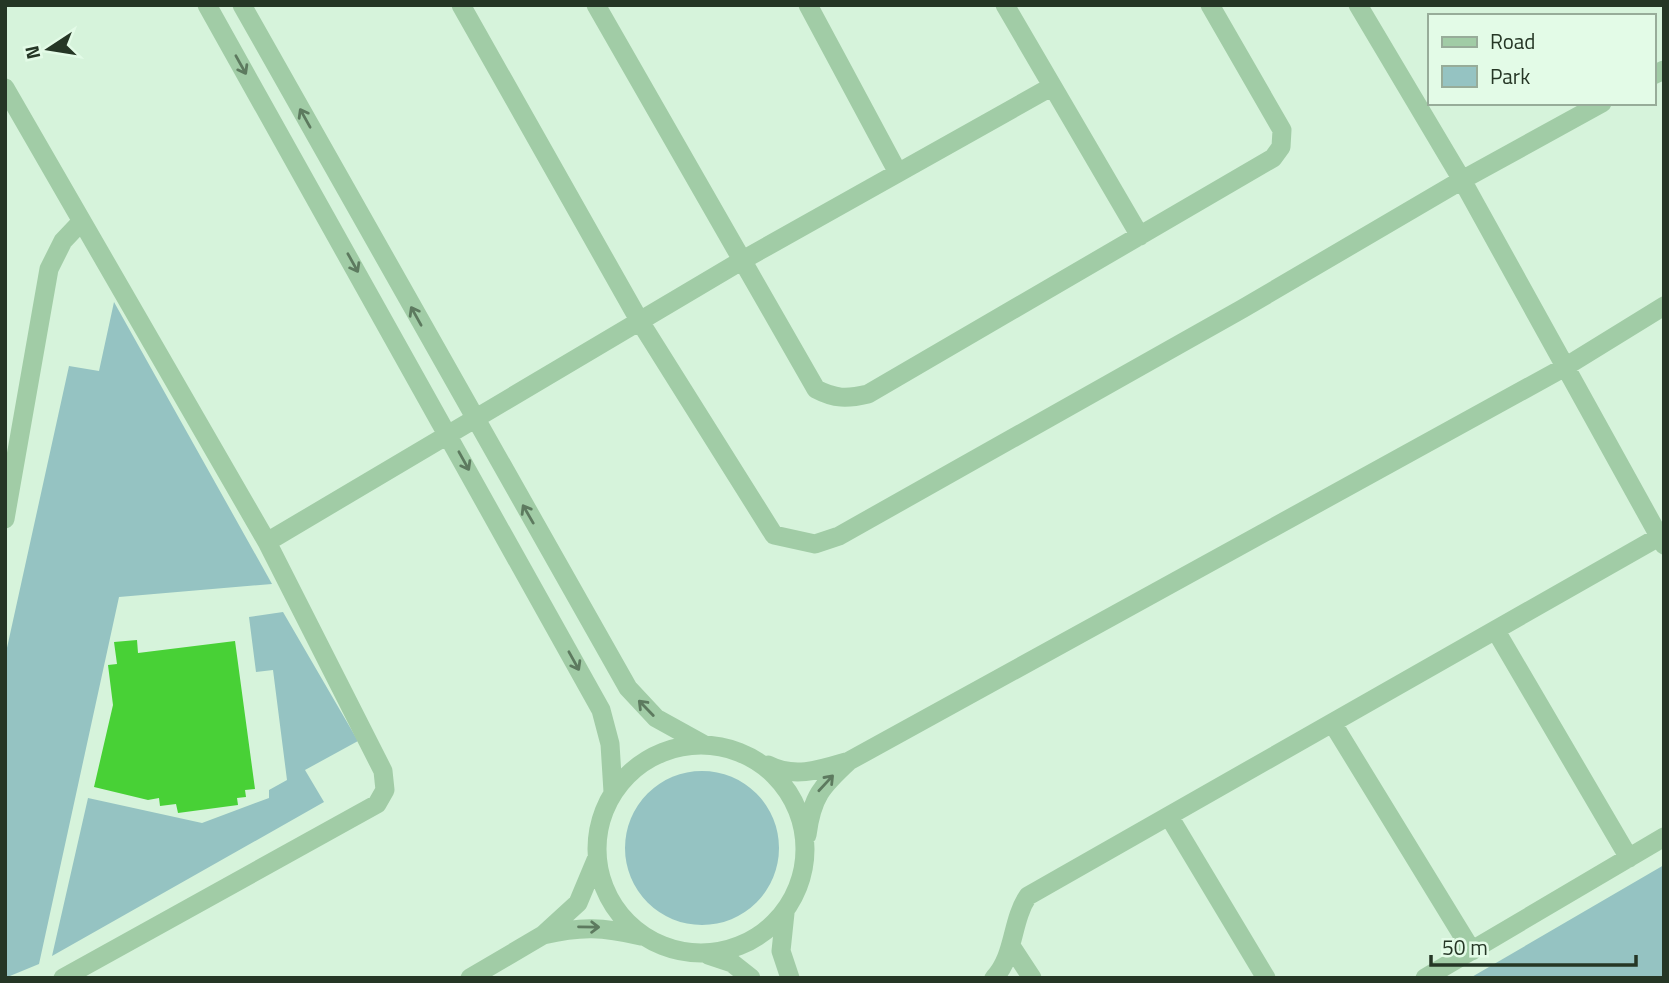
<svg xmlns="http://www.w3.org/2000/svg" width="1669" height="983" font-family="'Titillium Web',sans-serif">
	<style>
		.green { fill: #95c3c2 }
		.building { fill: #48d136 }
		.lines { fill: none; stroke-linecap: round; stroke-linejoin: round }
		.minor { stroke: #a1cca6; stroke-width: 19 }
		.oneway { stroke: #5d7a5f }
	</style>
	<rect width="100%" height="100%" fill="#d6f3db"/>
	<path class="green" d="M114 302 272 584 119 597 39 964 5 978V657L69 366 99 371Z
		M283 612 358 741 305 770 324 802 52 956 88 798 202 823 269 798V790L287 780 273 670 256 672 249 617Z
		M625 848a77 77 0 1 1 154 0a77 77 0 1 1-154 0Z
		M1664 865V978H1470Z"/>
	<path class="building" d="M137 640 138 653 235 641 255 789 245 790 246 797 237 798 238 805 178 813 176 804 160 806 159 798 148 800 94 787 113 705 108 665 117 664 114 642Z"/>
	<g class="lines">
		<path class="minor" d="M207 5 601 710 610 744 613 792
			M242 5 628 688 656 718 703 744
			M461 5 639 320 774 535 815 544 839 536 1242 309 1462 180 1602 103
			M596 5 816 389C835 399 847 399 868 394L1273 158 1281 147 1282 130 1210 5
			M808 5 897 171
			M1005 5 1140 236
			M1358 5 1462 180 1664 545
			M1653 75 1664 70
			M5 88 267 542 383 771 385 790 377 804 63 978
			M5 519 49 269 63 241 81 222
			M267 542 741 261 1051 87
			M1496 631 1629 858
			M1333 724 1472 951
			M597 849a104 104 0 1 1 208 0a104 104 0 1 1-208 0Z
			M849 761 1565 367 1664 306
			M768 765C795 779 822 769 849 761 822 786 812 796 807 835
			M1170 818 1266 978
			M596 860 578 903 543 935C581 926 603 927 641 936
			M785 913 781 951 790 978
			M1011 946 1032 978
			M708 955 732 963 751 978
			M470 978 543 935
			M994 978C1015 956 1011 921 1028 896L1664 534
			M1425 978 1664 837"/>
	</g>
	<defs><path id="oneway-shaft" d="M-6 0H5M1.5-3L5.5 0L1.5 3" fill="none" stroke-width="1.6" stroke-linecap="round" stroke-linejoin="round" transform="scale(1.75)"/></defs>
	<g class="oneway">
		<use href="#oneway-shaft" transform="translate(241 65) rotate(61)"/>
		<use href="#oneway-shaft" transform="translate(305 118) rotate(-119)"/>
		<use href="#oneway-shaft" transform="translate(353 263) rotate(61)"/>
		<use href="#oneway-shaft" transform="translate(416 316) rotate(-119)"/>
		<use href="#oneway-shaft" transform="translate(464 461) rotate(61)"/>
		<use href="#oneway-shaft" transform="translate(528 514) rotate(-120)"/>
		<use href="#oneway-shaft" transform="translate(574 661) rotate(61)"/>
		<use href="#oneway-shaft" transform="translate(646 708) rotate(-134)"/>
		<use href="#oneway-shaft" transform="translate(826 783) rotate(-47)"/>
		<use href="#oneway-shaft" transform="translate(589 927) rotate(1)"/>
	</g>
	<rect width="1669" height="983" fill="none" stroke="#253625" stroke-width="14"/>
	<rect x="1428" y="14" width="228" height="91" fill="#e3fbe7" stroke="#97ac99" stroke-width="2"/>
	<rect x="1442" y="37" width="35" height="10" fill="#a1cca6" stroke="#97ac99" stroke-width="2"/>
	<text x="1490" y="49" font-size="21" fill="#253625">Road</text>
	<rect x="1442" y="66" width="35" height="21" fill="#95c3c2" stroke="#97ac99" stroke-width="2"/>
	<text x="1490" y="84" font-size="21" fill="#253625">Park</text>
	<g transform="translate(49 49) rotate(258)" stroke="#e3fbe7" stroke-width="5" paint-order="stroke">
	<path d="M0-5L12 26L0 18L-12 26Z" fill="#253625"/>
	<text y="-10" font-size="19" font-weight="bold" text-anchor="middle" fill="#253625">N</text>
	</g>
	<path d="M1431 955v10h205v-10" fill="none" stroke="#253625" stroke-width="3.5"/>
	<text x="1442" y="955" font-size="21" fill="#253625" stroke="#e3fbe7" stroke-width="5" paint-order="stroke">50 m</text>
</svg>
